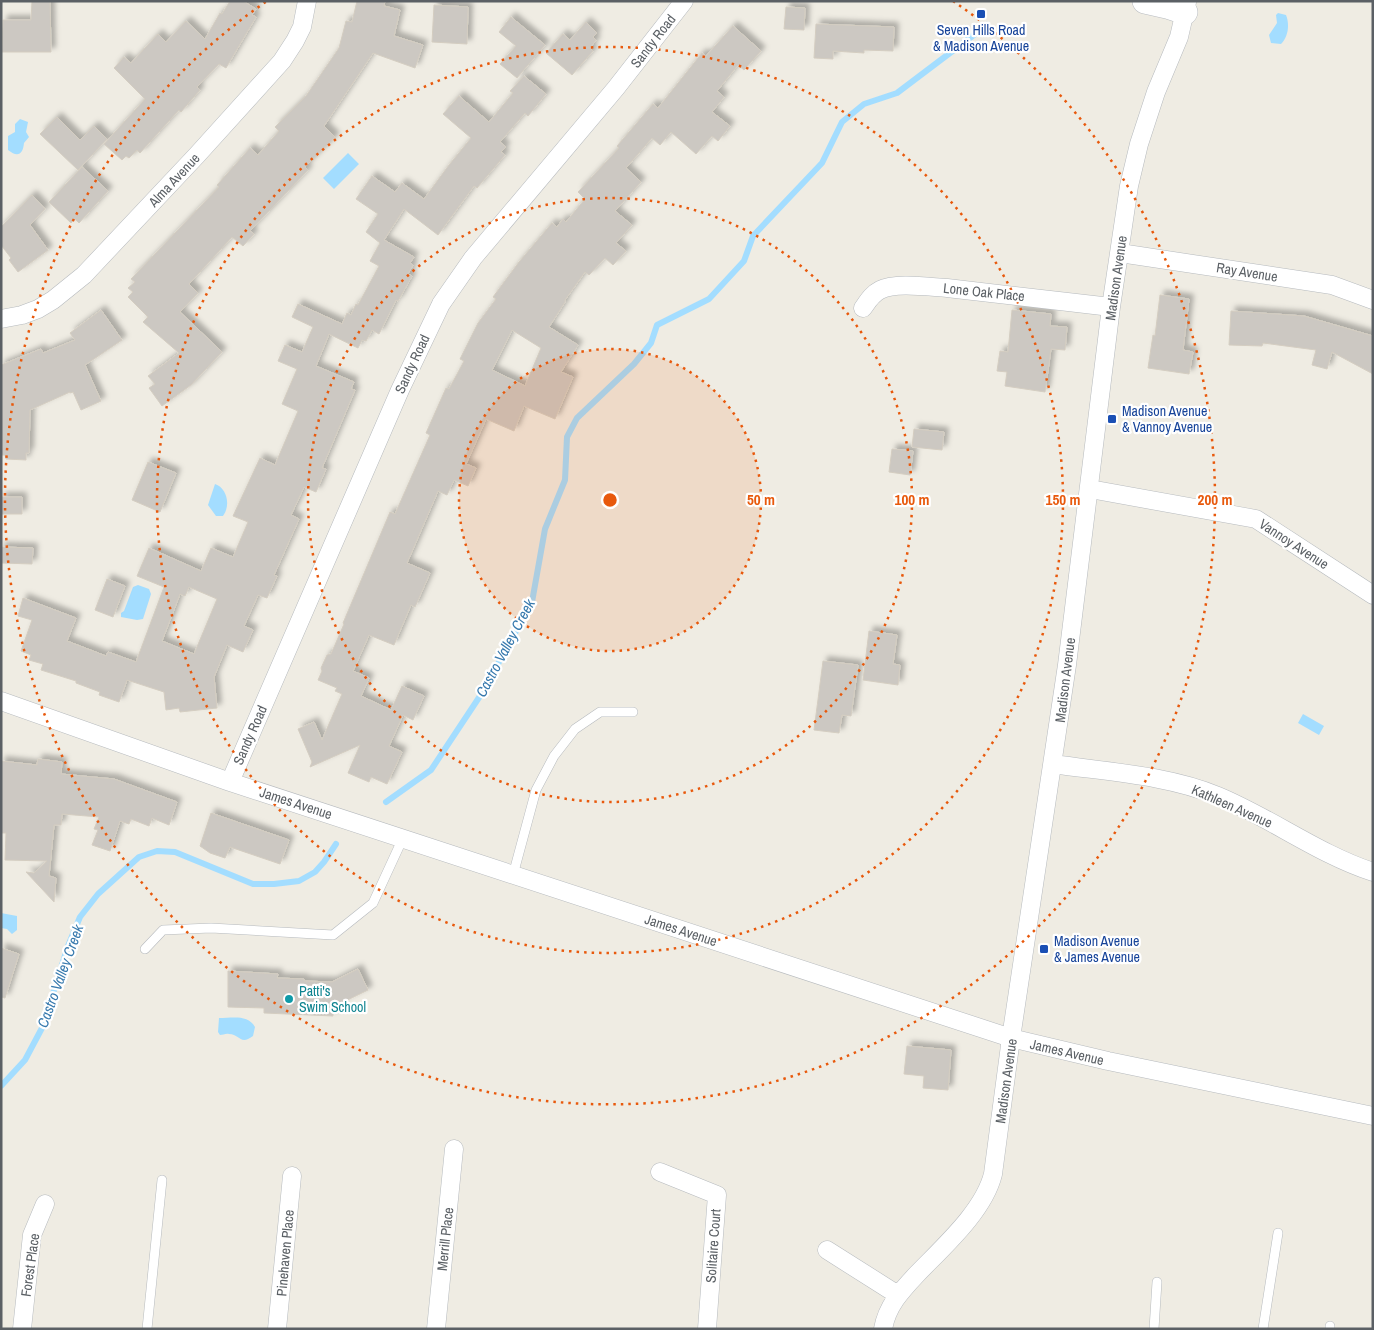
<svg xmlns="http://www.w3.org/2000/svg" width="1374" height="1330" font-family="'Archivo Narrow',sans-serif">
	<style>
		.water { fill: #a3ddff }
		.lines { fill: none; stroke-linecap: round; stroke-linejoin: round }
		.stream { stroke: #a3ddff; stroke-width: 6 }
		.building { fill: #ccc8c2; stroke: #d4cdc1; fill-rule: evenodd; filter: url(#shadow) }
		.lane-casing { stroke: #b6babe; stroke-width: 10 }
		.street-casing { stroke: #b6babe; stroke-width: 19 }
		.secondary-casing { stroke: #b7bbc0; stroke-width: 26 }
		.lane { stroke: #fff; stroke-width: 9 }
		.street { stroke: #fff; stroke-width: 18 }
		.secondary { stroke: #fff; stroke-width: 25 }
		.ring { fill: none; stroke: #e8590c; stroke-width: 2.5; stroke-dasharray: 2.5 5 }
		.transit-dot { fill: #1a4fb4; stroke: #fff; stroke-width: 2 }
		.culture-dot { fill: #0f9aa8; stroke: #fff; stroke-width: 2 }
		.labels { text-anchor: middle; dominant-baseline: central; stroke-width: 4.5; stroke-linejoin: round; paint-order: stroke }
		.transit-label { font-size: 14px; fill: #164399; stroke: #fff; text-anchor: start }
		.street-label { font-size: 14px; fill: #5b6065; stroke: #fff }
		.culture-label { font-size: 14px; fill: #0d838f; stroke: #fff; text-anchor: start }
		.water-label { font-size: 15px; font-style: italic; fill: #387aae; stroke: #fff }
		.centre { fill: #e8590c; stroke: #fff; stroke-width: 2.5 }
		.ring-label { font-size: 15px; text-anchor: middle; font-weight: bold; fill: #e8590c; stroke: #fff; stroke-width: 4.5; stroke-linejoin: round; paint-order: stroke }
	</style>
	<defs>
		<filter id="shadow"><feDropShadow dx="4.5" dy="-4.5" stdDeviation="2.5" flood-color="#0004"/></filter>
	</defs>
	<rect width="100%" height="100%" fill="#efece3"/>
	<path class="water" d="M1278 13 1286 15C1290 25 1288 37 1281 44L1271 43 1269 35 1277 23 1276 15Z
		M20 119 28 122 26 132 29 137 24 143C23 154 18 158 8 150V136L15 132V124Z
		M348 153 359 164 334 189 323 178Z
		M215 484C227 488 231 505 223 516H216L208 505Z
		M138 585 149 589 151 594 143 619 137 620 121 617V613L124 611 133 587Z
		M1303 714 1324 726 1319 735 1298 723Z
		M1 913 17 916V930L12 934 7 929 1 928Z
		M219 1018C232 1018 248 1014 255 1027L253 1036C240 1046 240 1034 229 1034 226 1033 223 1035 220 1035L218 1032Z"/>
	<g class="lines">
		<path class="stream" d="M386 802 431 770 482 693 532 602 545 529 565 480 567 437 577 418 634 364 651 343 657 325 709 299 744 261 753 236 822 163 842 122 864 104 897 93 987 25
			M1 1086 25 1060 42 1028 68 946 80 917 98 894 139 857 157 851 175 852 253 884H274L299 881 315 872 324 862 336 844"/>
	</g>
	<path class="building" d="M32 1H50L51 52H2L3 20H31Z
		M230 1H243L256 9 252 15 256 17 226 68 219 64 197 87 200 90 181 112 179 110 140 153 137 150 129 158 126 156 122 160 104 144 145 99 114 68 124 57 131 63 158 34 166 42 186 21 205 39 220 13 222 14Z
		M357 1H385L384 6 400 10 394 36 423 45 415 68 373 53 324 126 335 137 305 167 308 170 250 231 254 234 243 246 232 237 189 284 198 293 180 312 222 352 191 385 162 406 149 388 155 384 148 376 179 353 143 322 148 317 128 297 133 292 128 288 135 282 131 279 219 187 217 185 250 148 258 155 279 131 275 127 306 96 339 48 346 21 352 22Z
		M434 5 468 7 467 44 432 42Z
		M786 7 805 8 804 30 784 29Z
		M511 17 545 45 517 78 500 64 516 46 499 32Z
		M586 22 597 33 593 37 596 40 590 48 593 51 572 75 546 53 563 34 570 40Z
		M816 24 894 27 893 51 864 50V53L833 51V59L814 58Z
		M733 26 761 51 744 70 738 65 717 91 724 97 712 112 730 126 718 141 712 136 696 154 671 132 660 145 652 138 626 168 641 182 615 211 632 225 616 243 626 251 613 265 605 258 589 275 585 272 565 300V302L549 327 578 345 561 372 573 377 555 419 524 406 514 431 486 419 466 464 476 468 468 486 454 480 447 495 438 491 407 563 430 573 415 607 411 605 394 645 369 635 353 671 369 678 361 696 391 710 402 686 424 696 413 720 403 715 389 746 402 752 387 784 371 777 369 782 348 773 360 745 310 767 312 762 298 729 314 722 322 740 342 694 335 691 337 688 318 680 322 671 321 668 327 655 331 654 344 624 343 623 390 512 395 514 430 435 426 433 446 388 449 389 464 361 460 359 478 323 496 299 493 297 519 262 552 223 557 227 563 219 566 222 585 199 578 192 619 148 617 146 653 104 658 108 702 53 706 56ZM512 330 541 348 525 386 492 370Z
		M524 76 546 94 528 116 525 113 500 142 506 147 501 152 505 155 477 188 474 186 438 235 404 209 384 240 414 257 410 263 413 265 408 274 412 276 398 301 396 300 379 334 372 330 366 341 362 340 358 348 329 334 316 366 354 382 351 389 355 390 322 468 326 469 316 492 304 487 291 515 299 519 274 575 277 576 267 598 258 595 244 626 253 630 243 652 227 645 214 677 217 708 180 712 179 708 166 710 164 692 127 680 119 702 99 695 100 692 76 683V681L41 670 43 664 29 660 31 655 21 651 32 620 18 616 23 598 76 618 67 641 106 656 108 652 136 662 164 587 137 576 149 548 201 571 211 548 233 557 248 522 233 516 260 458 275 465 298 411 282 404 297 369 278 361 285 345 302 352 313 327 292 317 298 304 342 324 347 313 351 315 356 304 358 305 379 266 370 261 380 243 366 232 378 214 356 199 372 176 395 192 402 183 424 199 449 165 471 138 443 114 459 96 489 122 513 93 510 91ZM189 587 217 599 194 654 162 641 180 594 185 596Z
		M57 117 80 140 94 126 107 139 78 170 40 134Z
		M82 167 108 191 79 223 75 219 71 223 49 202Z
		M32 195 45 209 30 225 48 250 18 272 9 260 11 258 1 245V227Z
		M1160 295 1189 299 1183 350 1193 352 1189 374 1148 368 1153 335 1155 336Z
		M101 310 122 340 85 365 101 401 81 410 73 392 70 393V392L30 410 29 453H26V460L6 459 5 455H1V365L41 349 43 353 75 340 70 333Z
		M1012 310 1051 314 1050 326 1067 327 1065 350 1051 349 1045 392 1005 386 1007 372 997 371 1000 351 1008 352Z
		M1231 311 1304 316 1373 336V374L1332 352 1327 369 1312 365 1316 350 1263 343 1262 346 1229 345Z
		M914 429 944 432 942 450 912 447Z
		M892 449 913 451 910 475 889 472Z
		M148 462 176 473 160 512 132 500Z
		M1 497H22V514H1Z
		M1 547 33 548 32 564 1 563Z
		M107 579 125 586 113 617 95 610Z
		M869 631 897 635 893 664 900 665 898 685 863 680Z
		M823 661 858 665 851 716 842 715 839 733 814 730Z
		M38 759 62 762 61 774 114 779 177 802 169 825 152 818 149 826 131 819 129 824 120 821 110 851 92 845 98 830 94 829 99 817 62 814 61 825H54L49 876 56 878 54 902 26 872 34 873 47 861 5 860 6 833H1V761L37 765Z
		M211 813 289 840 280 864 230 847 225 858 210 853 200 846Z
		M1 948 19 954 5 998 1 997Z
		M358 969 368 990 333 1007V1016L264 1013V1008L228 1007V971L278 974 277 978 304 979V981L332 982Z
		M907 1046 951 1050 948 1090 923 1088 924 1076 904 1074Z"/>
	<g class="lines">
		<g class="lane-casing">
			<path id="lane" d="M513 875 536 790 554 756 575 729 600 712H633
				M145 949 163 930 211 928 333 935 373 903 403 838
				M147 1329 162 1180
				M1154 1329 1157 1282
				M1263 1329 1278 1233
				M1330 1329V1326"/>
		</g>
		<g class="street-casing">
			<path id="street" d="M1120 253 1332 285 1373 300
				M863 308C868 301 872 294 880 290 895 282 929 287 947 288L1111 307
				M1 319 22 315 38 309 53 300 84 275 197 155 282 61 295 41 302 27 307 1
				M1090 489 1256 519 1373 595
				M1 701 230 782 1011 1038 1108 1061 1373 1116
				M1053 764C1108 772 1167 775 1218 796 1271 818 1318 854 1373 872
				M230 782 400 390 441 304 473 258 616 88 684 1
				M660 1172 717 1195 707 1329
				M827 1250 898 1295
				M22 1329 32 1235 45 1204
				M277 1329 292 1176
				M436 1329 454 1149
				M883 1329C887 1306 901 1291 917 1274 943 1247 984 1211 993 1174L1011 1038 1067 665 1111 307 1129 186 1139 144 1156 92 1179 37 1187 2"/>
		</g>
		<g class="secondary-casing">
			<path id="secondary" d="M1145 1 1167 6 1185 12"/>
		</g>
		<use href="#lane" class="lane"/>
		<use href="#street" class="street"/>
		<use href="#secondary" class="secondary"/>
	</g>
	<circle cx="610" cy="500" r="151" fill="#e8590c" fill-opacity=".12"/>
	<g class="ring">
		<circle cx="610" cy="500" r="151"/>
		<circle cx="610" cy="500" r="302"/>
		<circle cx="610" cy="500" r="453"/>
		<path d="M953 1A605 605 0 1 1 267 1"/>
	</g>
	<g class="transit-dot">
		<rect x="976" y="9" width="10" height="10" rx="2.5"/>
		<rect x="1107" y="414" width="10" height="10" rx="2.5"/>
		<rect x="1039" y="944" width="10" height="10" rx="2.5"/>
	</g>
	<circle class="culture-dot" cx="289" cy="999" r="5"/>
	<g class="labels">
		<g class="transit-label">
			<text x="981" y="30" text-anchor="middle">Seven Hills Road<tspan x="981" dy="16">&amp; Madison Avenue</tspan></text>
			<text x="1122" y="411">Madison Avenue<tspan x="1122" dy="16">&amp; Vannoy Avenue</tspan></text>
			<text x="1054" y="941">Madison Avenue<tspan x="1054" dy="16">&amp; James Avenue</tspan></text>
		</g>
		<g class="street-label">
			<text transform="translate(653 41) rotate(-52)">Sandy Road</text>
			<text transform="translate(174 180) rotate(-47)">Alma Avenue</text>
			<text transform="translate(1247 272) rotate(9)">Ray Avenue</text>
			<text transform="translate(1116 278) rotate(-82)">Madison Avenue</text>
			<text transform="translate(984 292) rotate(6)">Lone Oak Place</text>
			<text transform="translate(412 364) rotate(-65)">Sandy Road</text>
			<text transform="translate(1294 544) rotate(33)">Vannoy Avenue</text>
			<text transform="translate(1065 680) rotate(-83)">Madison Avenue</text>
			<text transform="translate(250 735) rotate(-66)">Sandy Road</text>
			<text transform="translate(296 803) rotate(18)">James Avenue</text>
			<text transform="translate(1232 806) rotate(24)">Kathleen Avenue</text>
			<text transform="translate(681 930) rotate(18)">James Avenue</text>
			<text transform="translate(1067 1052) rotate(13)">James Avenue</text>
			<text transform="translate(1006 1081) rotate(-82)">Madison Avenue</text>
			<text transform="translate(445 1239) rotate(-84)">Merrill Place</text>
			<text transform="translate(713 1246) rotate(-86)">Solitaire Court</text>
			<text transform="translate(285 1253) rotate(-85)">Pinehaven Place</text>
			<text transform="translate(30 1265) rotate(-82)">Forest Place</text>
		</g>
		<g class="culture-label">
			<text x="299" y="991">Patti's<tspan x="299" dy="16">Swim School</tspan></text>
		</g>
		<g class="water-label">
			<text transform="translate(505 648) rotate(-62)">Castro Valley Creek</text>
			<text transform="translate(60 976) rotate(-70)">Castro Valley Creek</text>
		</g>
	</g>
	<circle cx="610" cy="500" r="8" class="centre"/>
	<g class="ring-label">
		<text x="761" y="505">50 m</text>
		<text x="912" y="505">100 m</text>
		<text x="1063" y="505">150 m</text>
		<text x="1215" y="505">200 m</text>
	</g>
	<rect width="1374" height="1330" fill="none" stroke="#5b6065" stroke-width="5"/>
</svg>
